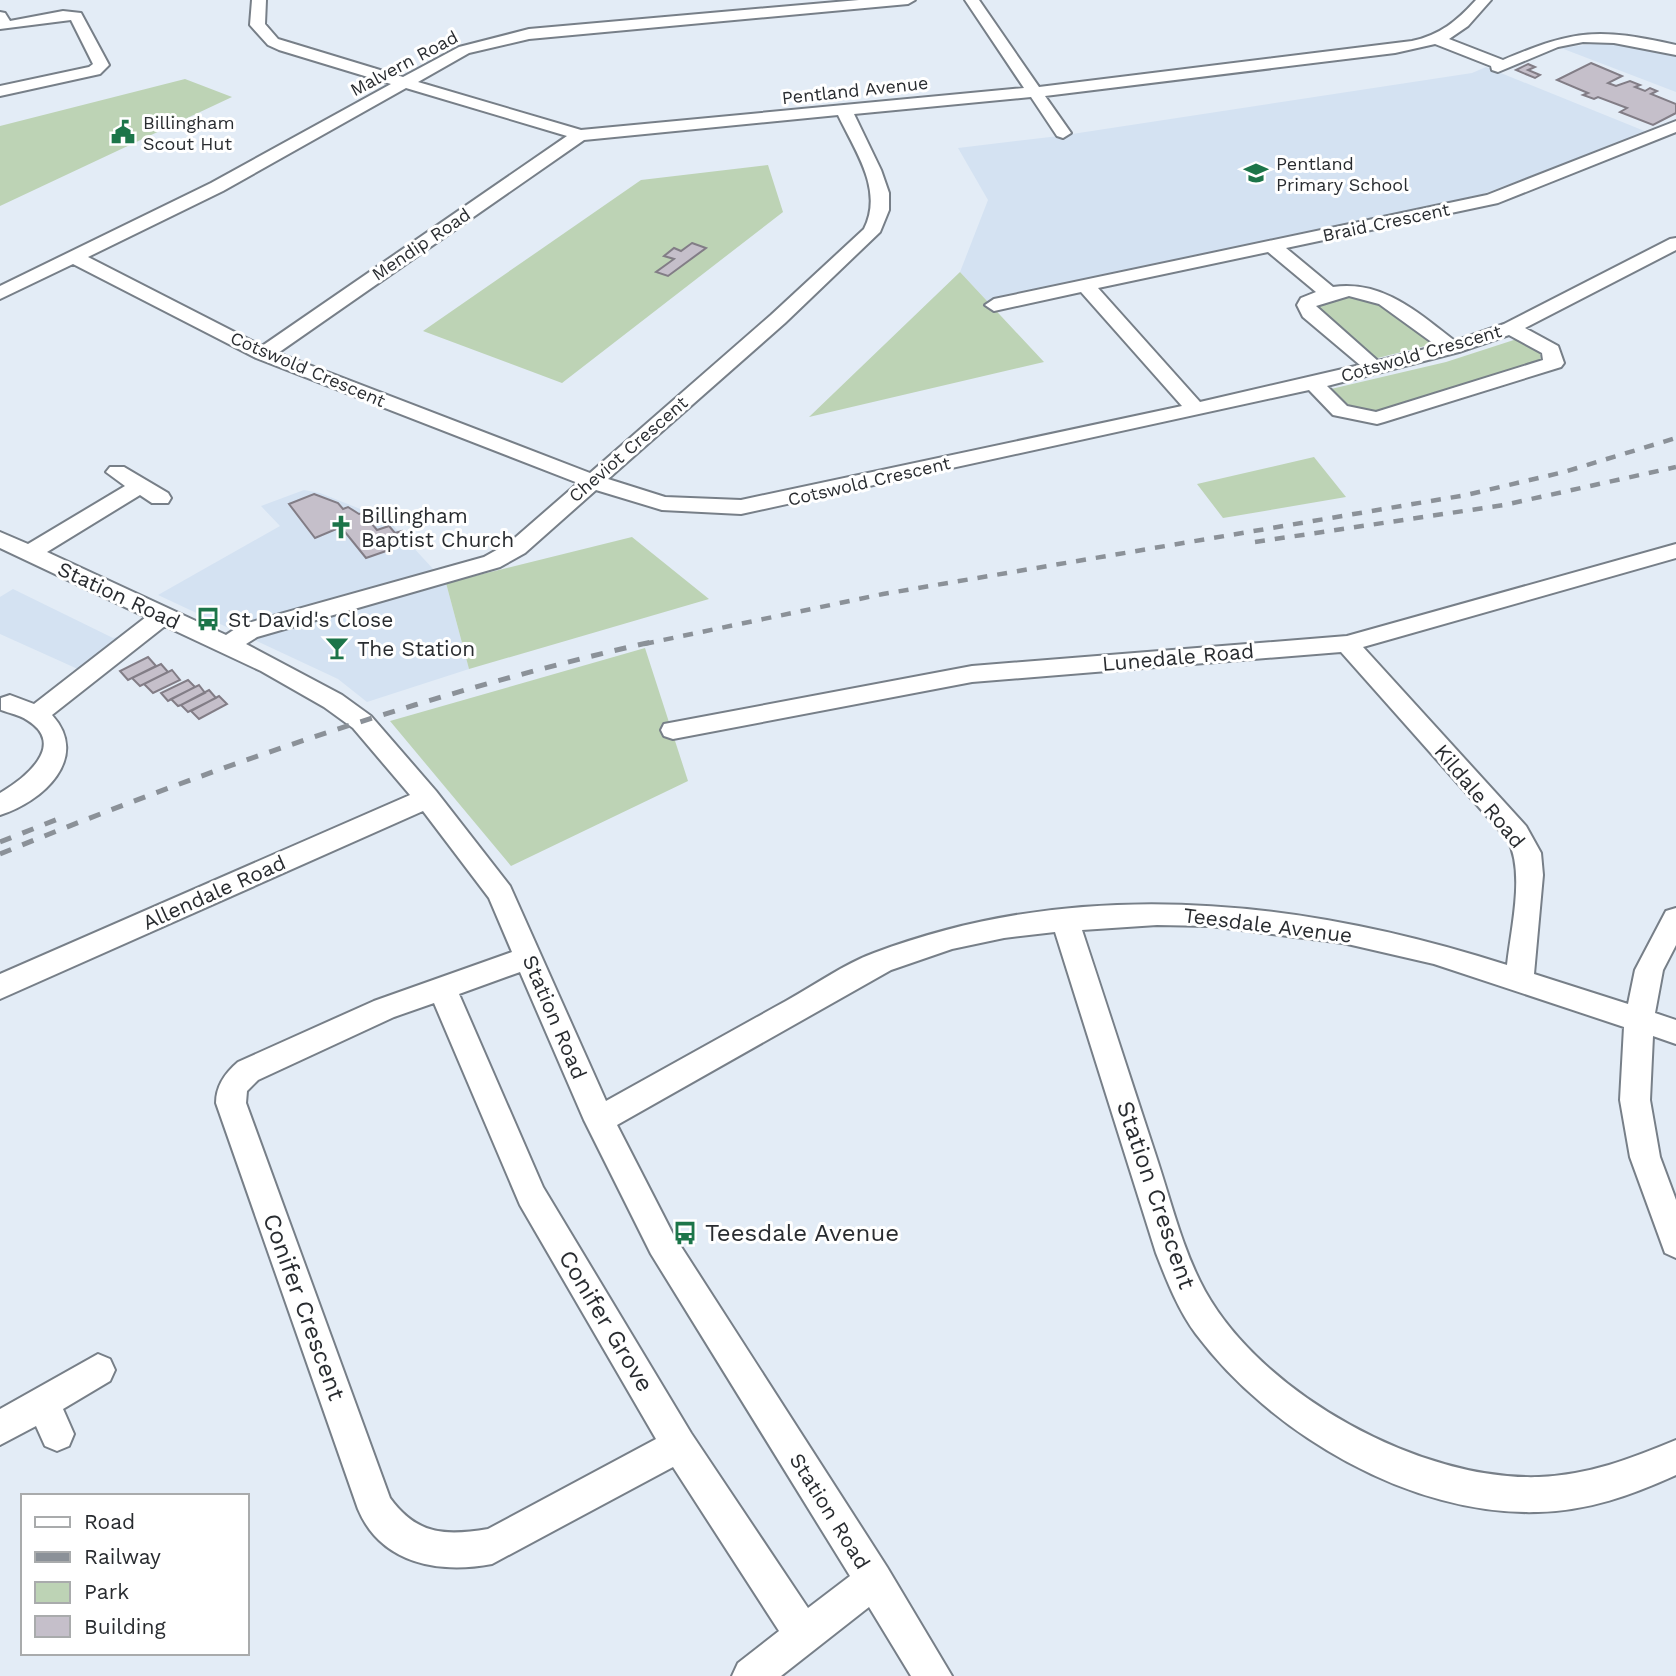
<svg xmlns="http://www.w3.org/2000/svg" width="1676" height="1676" font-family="'Work Sans',sans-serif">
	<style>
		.built { fill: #d4e2f2 }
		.green { fill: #bdd3b5 }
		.building { fill: #c5bfca; stroke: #827d86; stroke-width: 2 }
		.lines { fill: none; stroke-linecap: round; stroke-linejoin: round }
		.minor-casing { stroke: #777f88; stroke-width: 4 }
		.minor { fill: #fff; fill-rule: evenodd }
		.rail-far1 { stroke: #8b9198; stroke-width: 4.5; stroke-dasharray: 10 10; stroke-linecap: butt }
		.rail { stroke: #8b9198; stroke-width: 5; stroke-dasharray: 12 12; stroke-linecap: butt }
		.labels { text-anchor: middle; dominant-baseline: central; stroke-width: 6; stroke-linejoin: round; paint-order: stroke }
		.far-street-label { font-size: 18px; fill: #292c30; stroke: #fff }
		.far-poi-label { font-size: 18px; fill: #292c30; stroke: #fff; text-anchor: start }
		.poi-label { font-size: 21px; fill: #292c30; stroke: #fff; text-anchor: start }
		.street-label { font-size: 21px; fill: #292c30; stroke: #fff }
		.near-street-label { font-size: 24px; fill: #292c30; stroke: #fff }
		.near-poi-label { font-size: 24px; fill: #292c30; stroke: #fff; text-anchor: start }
	</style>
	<rect width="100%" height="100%" fill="#e3ecf6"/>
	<path class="built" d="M1609 42 1676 57V92L1561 48Z
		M1486 67 1647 132 1475 197 988 302 960 272 988 200 958 148 1059 136 1472 73Z
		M304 490 320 493 388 520 446 583 469 669 367 702 338 679 158 595 280 526 261 506Z
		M13 589 113 638 140 632 80 670 0 634V597Z"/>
	<path class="green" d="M185 79 232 97 0 206V126Z
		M768 165 783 212 562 383 423 331 641 180Z
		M960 272 1044 362 809 417Z
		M1348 294 1368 295 1432 339 1433 344 1378 358H1372L1316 307 1318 303Z
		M1520 338 1540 349 1541 362 1371 415 1342 406 1329 392 1331 389 1446 362Z
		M1314 457 1346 497 1223 518 1197 484Z
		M632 537 709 599 469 669 446 583Z
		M645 648 688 781 511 866 390 721Z"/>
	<path class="building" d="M1591 63 1622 76 1608 83 1616 86 1630 81 1640 85 1635 87 1645 91 1650 88 1657 91 1651 94 1676 104V113L1653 125 1620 112 1627 108 1598 97 1594 99 1583 95 1588 93 1557 80Z
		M1528 64 1535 67 1528 70 1540 75 1535 78 1516 70Z
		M692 243 706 248 668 276 656 272 674 259 664 256 674 248 681 251Z
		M314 494 338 503 343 509 348 507 359 514 363 513 377 530 389 526 395 533 402 531 412 542 366 558 341 527 315 538 289 504Z
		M148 657 156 666 128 680 120 671Z
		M161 664 168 672 140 686 132 678Z
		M172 670 180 680 153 693 144 684Z
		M188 680 195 687 168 701 161 693Z
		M199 685 205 693 181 705 178 706 171 699Z
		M209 690 216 698 188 712 181 705Z
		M219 696 227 704 199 719 191 711Z"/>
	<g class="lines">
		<g class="minor-casing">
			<path id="minor" d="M252 0H266L265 24 278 39 403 77 459 47 529 29 859 0H915L908 4 529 39 469 53 418 82 581 130 1024 88 965 0H979L1039 87 1412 41C1440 35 1457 21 1476 0H1491L1468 26 1449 39 1503 60C1576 29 1599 28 1676 45V55L1614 43 1583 42 1558 47 1498 72 1492 70 1491 66 1435 44 1395 53 1045 96 1071 133 1063 138 1057 136 1031 97 854 114 881 170 889 193V210L880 232 785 323 608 479 665 497 741 500 1182 406 1081 292 994 311 985 305 994 299 1487 195 1676 121V132L1498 203 1286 248 1333 287C1383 280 1417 312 1455 341L1504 324 1670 239 1676 238V250L1525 328 1558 346 1564 363 1561 367 1384 422 1377 424 1333 415 1309 390 741 514 662 510 596 490 525 553 500 567 257 637 246 644 342 695 371 716 436 791 510 886 606 1101C666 1068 726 1034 786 1001 815 985 844 964 874 953 1080 875 1301 899 1507 965 1511 928 1525 873 1508 840L1341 652 972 682 673 739 664 736 661 730 664 724 972 666 1347 636 1676 544V558L1363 647 1526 826 1541 853 1543 875 1534 974 1628 1004 1635 970 1666 911 1676 908V945L1663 970 1655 1013 1676 1020V1044L1653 1036 1650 1100 1660 1157 1676 1200V1258L1665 1253 1630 1157 1620 1100 1624 1027 1434 964 1343 943 1210 926 1157 925 1082 930C1107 1005 1131 1081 1156 1156 1171 1201 1182 1249 1205 1291 1263 1395 1421 1481 1539 1477 1589 1475 1630 1459 1676 1440V1475C1632 1495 1588 1511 1538 1512 1411 1516 1271 1434 1196 1334 1178 1310 1167 1281 1156 1253L1055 932 1004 938 952 949 891 970 617 1125 673 1234 887 1567 952 1676H911L869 1607 781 1676H732L738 1663 779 1631 673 1467 492 1564C439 1574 381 1564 358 1509L216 1103C216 1086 225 1073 238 1062L374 1001 512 952 489 898 423 811 0 999V974L410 795 353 728 324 707 261 671 165 626 52 715C91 758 42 802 0 815V793C24 779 68 745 27 720 20 715 9 713 1 710V698L10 695 34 704 146 617 0 548V532L28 544 125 486 106 472 110 467H124L168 493 171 498 168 503H152L140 495 47 552 226 635 241 625 484 557 509 543 578 483 256 358 73 264 0 299V286L211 183 391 84 279 50 268 45 250 25ZM406 88 567 136 262 346 88 257 223 191ZM838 115C855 151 884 190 864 229L771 315 590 473 278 353 584 140ZM1268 252 1316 292 1301 298 1297 305 1303 317 1360 365 1200 402 1098 288ZM1349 296 1379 304 1437 346 1378 361 1316 306ZM1509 335 1542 353 1543 360 1376 412 1347 406 1327 386 1459 352ZM520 972 584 1120 651 1254 850 1576 808 1608 691 1433 543 1187 459 994ZM434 1003 520 1205 656 1439 488 1529C445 1536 417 1535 390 1498L246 1103 247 1091 258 1080 394 1017Z
				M63 11 81 13 109 65 100 74 0 96V86L89 67 93 64 71 20 0 29V12L5 13 10 21Z
				M98 1354 110 1359 115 1370 110 1381 63 1409 74 1434 69 1446 57 1451 45 1446 36 1426 0 1445V1409Z"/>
		</g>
		<use href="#minor" class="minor"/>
		<path class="rail-far1" d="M1255 542 1504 505 1676 467
			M644 644 883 594 1466 495 1564 472 1676 438"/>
		<path class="rail" d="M0 842 63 817
			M0 854C212 767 428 693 651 642"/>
	</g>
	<defs>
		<g id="civic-bare" transform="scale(1.89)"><path d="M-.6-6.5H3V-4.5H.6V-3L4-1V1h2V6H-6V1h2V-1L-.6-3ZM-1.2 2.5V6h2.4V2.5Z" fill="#1c7549" stroke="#fff" stroke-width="2.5" paint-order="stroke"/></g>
		<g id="school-bare" transform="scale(1.89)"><path d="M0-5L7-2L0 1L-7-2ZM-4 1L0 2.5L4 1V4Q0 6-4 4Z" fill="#1c7549" stroke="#fff" stroke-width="2.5" paint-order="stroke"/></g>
		<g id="church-bare" transform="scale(1.89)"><path d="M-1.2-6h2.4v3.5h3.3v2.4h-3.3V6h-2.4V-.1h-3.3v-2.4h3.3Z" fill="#1c7549" stroke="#fff" stroke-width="2.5" paint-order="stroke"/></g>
		<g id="bus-bare" transform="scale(1.89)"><path d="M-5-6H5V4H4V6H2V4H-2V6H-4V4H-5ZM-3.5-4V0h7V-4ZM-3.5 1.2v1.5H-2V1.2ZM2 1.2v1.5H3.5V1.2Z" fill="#1c7549" stroke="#fff" stroke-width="2.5" paint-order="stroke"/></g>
		<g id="bar-bare" transform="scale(1.89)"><path d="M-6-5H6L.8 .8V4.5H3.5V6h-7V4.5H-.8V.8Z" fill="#1c7549" stroke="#fff" stroke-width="2.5" paint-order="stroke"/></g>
	</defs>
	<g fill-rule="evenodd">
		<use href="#civic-bare" x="123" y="132"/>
		<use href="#school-bare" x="1256" y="173"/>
		<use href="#church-bare" x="341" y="527"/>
		<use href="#bus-bare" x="208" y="619"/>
		<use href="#bar-bare" x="337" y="648"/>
		<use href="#bus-bare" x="685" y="1233"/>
	</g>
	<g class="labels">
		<g class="far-street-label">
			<text transform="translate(404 63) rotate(-28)">Malvern Road</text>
			<text transform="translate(855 90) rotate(-6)">Pentland Avenue</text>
			<text transform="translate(1386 222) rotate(-12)">Braid Crescent</text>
			<text transform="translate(421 244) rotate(-34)">Mendip Road</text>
			<text transform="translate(1421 353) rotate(-16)">Cotswold Crescent</text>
			<text transform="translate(308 369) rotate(23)">Cotswold Crescent</text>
			<text transform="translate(628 449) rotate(-41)">Cheviot Crescent</text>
			<text transform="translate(869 481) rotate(-13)">Cotswold Crescent</text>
		</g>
		<g class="far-poi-label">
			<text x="143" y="122">Billingham<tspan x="143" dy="21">Scout Hut</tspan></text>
			<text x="1276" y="163">Pentland<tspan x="1276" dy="21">Primary School</tspan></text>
		</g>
		<g class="poi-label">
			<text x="361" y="515">Billingham<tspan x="361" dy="24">Baptist Church</tspan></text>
			<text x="228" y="619">St David's Close</text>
			<text x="357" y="648">The Station</text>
		</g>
		<g class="street-label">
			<text transform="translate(119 595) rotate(25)">Station Road</text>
			<text transform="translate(1178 657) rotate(-5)">Lunedale Road</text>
			<text transform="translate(1480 796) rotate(50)">Kildale Road</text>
			<text transform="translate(214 892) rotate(-24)">Allendale Road</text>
			<text transform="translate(1268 925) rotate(7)">Teesdale Avenue</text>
			<text transform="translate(555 1017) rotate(67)">Station Road</text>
			<text transform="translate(830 1511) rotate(58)">Station Road</text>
		</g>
		<g class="near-street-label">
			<text transform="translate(1156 1195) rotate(71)">Station Crescent</text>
			<text transform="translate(304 1307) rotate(70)">Conifer Crescent</text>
			<text transform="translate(606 1321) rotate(59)">Conifer Grove</text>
		</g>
		<g class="near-poi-label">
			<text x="705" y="1233">Teesdale Avenue</text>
		</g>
	</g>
	<rect x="21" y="1494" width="228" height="161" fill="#ffffff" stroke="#a9abac" stroke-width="2"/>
	<rect x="35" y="1517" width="35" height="10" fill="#ffffff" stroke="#a9abac" stroke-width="2"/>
	<text x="84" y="1529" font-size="21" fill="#292c30">Road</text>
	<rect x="35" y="1552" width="35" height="10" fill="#8b9198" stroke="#a9abac" stroke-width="2"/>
	<text x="84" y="1564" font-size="21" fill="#292c30">Railway</text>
	<rect x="35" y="1582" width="35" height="21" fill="#bdd3b5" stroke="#a9abac" stroke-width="2"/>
	<text x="84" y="1599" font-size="21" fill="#292c30">Park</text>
	<rect x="35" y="1616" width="35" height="21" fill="#c5bfca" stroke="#a9abac" stroke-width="2"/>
	<text x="84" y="1634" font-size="21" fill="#292c30">Building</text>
</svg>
